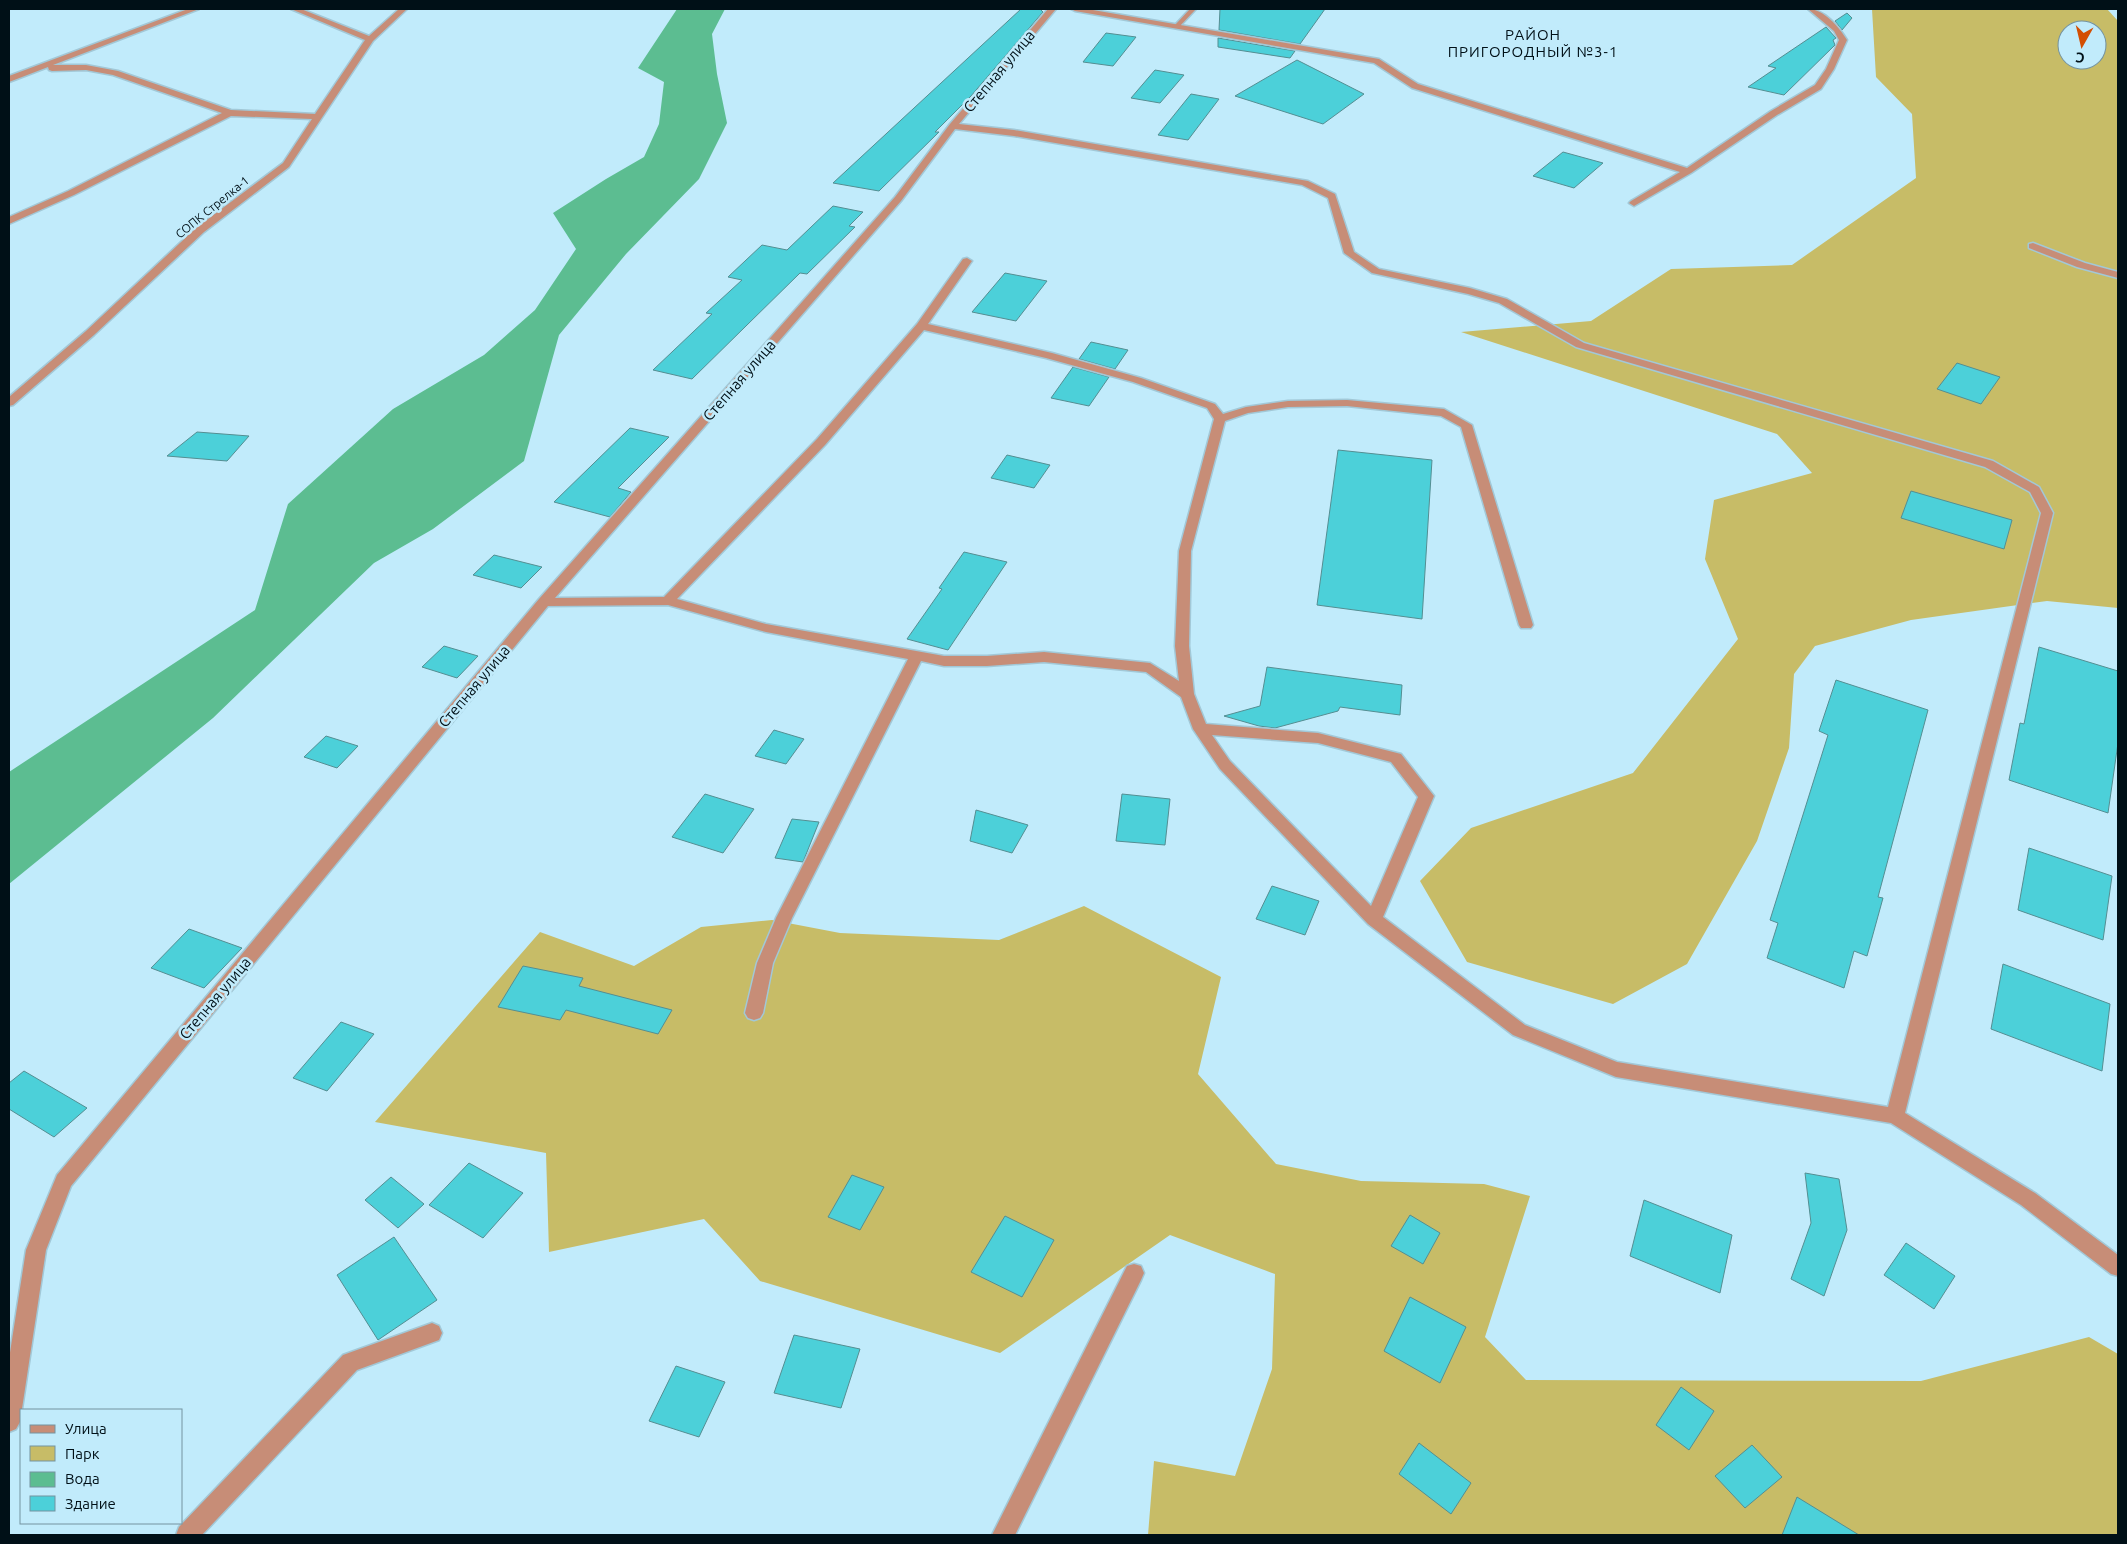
<svg xmlns="http://www.w3.org/2000/svg" width="2127" height="1544" font-family="Ubuntu,sans-serif">
	<style>
		.green { fill: #c7bc67; fill-rule: evenodd }
		.water { fill: #5cbd91 }
		.building { fill: #4cd0d9; stroke: #548e92 }
		.lines { fill: none; stroke-linecap: round; stroke-linejoin: round }
		.service-casing { stroke: #a2c8d7; stroke-width: 3 }
		.minor-casing { stroke: #a2c8d7; stroke-width: 3 }
		.service { fill: #c78d77; fill-rule: evenodd }
		.minor { fill: #c78d77; fill-rule: evenodd }
		.labels { text-anchor: middle; dominant-baseline: central; stroke-width: 5; stroke-linejoin: round; paint-order: stroke }
		.far-street-label { font-size: 12px; fill: #001017; stroke: #c1ebfb }
		.far-quarter-label { font-size: 15px; letter-spacing: 1px; fill: #001017; stroke: #c1ebfb }
		.street-label { font-size: 15px; fill: #001017; stroke: #c1ebfb }
	</style>
	<rect width="100%" height="100%" fill="#c1ebfb"/>
	<path class="green" d="M1872 9H2107L2118 21V608L2047 601 1911 620 1815 646 1794 674 1789 748 1757 841 1687 964 1613 1004 1467 962 1420 881 1471 828 1633 773 1738 639 1705 559 1714 500 1812 473 1777 434 1461 332 1591 321 1671 269 1792 265 1916 178 1912 114 1876 77ZM2067 30H2097V60H2067Z
		M1084 906 1221 977 1198 1074 1276 1164 1361 1181 1484 1184 1530 1196 1485 1337 1526 1380 1921 1381 2089 1337 2118 1354V1535H1148L1154 1461 1235 1476 1272 1369 1275 1274 1170 1235 1000 1353 760 1281 704 1219 549 1252 546 1153 375 1122 540 932 634 966 701 927 772 920 840 933 999 940Z"/>
	<path class="water" d="M677 9H725L712 34 717 74 727 123 699 179 626 254 559 335 524 461 433 529 374 563 213 718 9 884V772L255 610 288 504 393 409 484 355 535 310 576 249 553 213 606 179 644 157 659 124 664 82 638 68Z"/>
	<path class="building" d="M1021 9H1040L1043 12 971 96 935 132H939L879 191 833 183Z
		M1220 9H1325L1300 44 1219 30Z
		M1847 13 1852 18 1842 30 1835 21Z
		M1826 27 1836 38 1833 40 1835 45 1784 95 1748 87 1776 68 1768 66Z
		M1106 33 1136 37 1113 66 1083 62Z
		M1218 38 1295 51 1290 58 1218 47Z
		M1297 60 1364 94 1323 124 1235 96Z
		M1155 70 1184 75 1160 103 1131 98Z
		M1191 94 1219 99 1188 140 1158 135Z
		M1563 152 1603 163 1574 188 1533 176Z
		M833 206 863 212 849 226 855 227 807 274 800 273 692 379 653 370 712 314 706 313 742 280 728 277 762 245 787 250Z
		M1005 273 1047 281 1016 321 972 312Z
		M1091 342 1128 350 1115 369 1079 359Z
		M1957 363 2000 377 1981 404 1937 389Z
		M1073 367 1109 377 1089 406 1051 398Z
		M630 428 669 437 618 488 631 492 610 517 554 502Z
		M197 432 249 436 227 461 167 456Z
		M1338 450 1432 460 1422 619 1317 605Z
		M1007 455 1050 465 1034 488 991 478Z
		M1911 491 2012 520 2004 549 1901 518Z
		M964 552 1007 562 948 650 907 639 942 589 939 588Z
		M494 555 542 567 521 588 473 575Z
		M444 646 478 656 457 678 422 667Z
		M2039 647 2118 671V743L2108 813 2009 780 2020 723 2024 724Z
		M1267 667 1402 685 1400 715 1340 707 1338 711 1275 728 1259 726 1224 716 1260 706Z
		M1836 680 1928 710 1878 897 1883 898 1867 956 1854 951 1844 988 1767 958 1778 923 1770 920 1828 735 1819 731Z
		M774 730 804 739 786 764 755 756Z
		M326 736 358 746 337 768 304 757Z
		M705 794 754 809 723 853 672 837Z
		M1122 794 1170 799 1165 845 1116 841Z
		M976 810 1028 825 1012 853 970 841Z
		M792 819 819 822 803 862 775 858Z
		M2029 848 2112 876 2103 940 2018 910Z
		M1272 886 1319 901 1305 935 1256 919Z
		M189 929 242 948 204 988 151 968Z
		M2003 964 2110 1004 2102 1071 1991 1029Z
		M523 966 583 978 579 986 672 1010 658 1034 566 1010 560 1020 498 1007Z
		M341 1022 374 1034 327 1091 293 1078Z
		M24 1071 87 1108 54 1137 9 1109V1083Z
		M469 1163 523 1193 483 1238 429 1205Z
		M1805 1173 1839 1179 1847 1230 1824 1296 1791 1279 1811 1223Z
		M852 1175 884 1187 860 1230 828 1217Z
		M391 1177 424 1204 398 1228 365 1200Z
		M1644 1200 1732 1235 1720 1293 1630 1256Z
		M1410 1215 1440 1233 1423 1264 1391 1246Z
		M1005 1216 1054 1240 1022 1297 971 1272Z
		M394 1237 437 1300 378 1340 337 1275Z
		M1906 1243 1955 1276 1934 1309 1884 1275Z
		M1410 1297 1466 1327 1440 1383 1384 1351Z
		M794 1335 860 1349 841 1408 774 1393Z
		M676 1366 725 1382 699 1437 649 1421Z
		M1681 1387 1714 1411 1689 1450 1656 1425Z
		M1419 1443 1471 1483 1451 1514 1399 1474Z
		M1752 1445 1782 1477 1745 1508 1715 1476Z
		M1797 1497 1859 1535H1782Z"/>
	<g class="lines">
		<g class="service-casing">
			<path id="service" d="M1190 9H1196L1179 27H1175V25Z"/>
		</g>
		<g class="minor-casing">
			<path id="minor" d="M188 9H199L53 65H86L118 71 231 110 315 114 365 40 291 9H301L369 36 399 9H407L373 41 289 167 204 232 94 335 13 405 9 406V397L86 331 196 228 283 163 312 119 231 116 74 195 9 224V217L68 191 222 113 113 75 86 70 52 71 49 70 48 67 9 82V76Z
				M1048 9H1056L959 124 1014 130 1308 181 1335 194 1354 252 1379 269 1470 288 1507 299 1584 343 1993 461 2039 487 2053 513 1905 1113 2035 1193 2118 1255V1276L2111 1274 2021 1205 1891 1123 1616 1077 1513 1035 1368 924 1220 769 1193 729 1181 697 1146 672 1044 662 987 666H944L921 661 792 918 773 963 763 1013 760 1018 754 1020 748 1018 745 1013 757 963 776 918 908 659 766 632 668 605 548 606 71 1186 46 1250 20 1422 16 1429 9 1432V1359L26 1250 57 1175 539 599 895 197 950 124ZM955 129 1014 136 1302 185 1328 198 1344 253 1372 273 1468 294 1499 303 1576 347 1985 467 2030 492 2041 513 1888 1107 1617 1062 1525 1025 1383 917 1434 796 1401 754 1318 733 1206 724 1194 694 1189 646 1191 551 1225 421 1248 413 1288 407 1347 406 1441 416 1461 427 1519 625 1521 628H1531L1533 625 1472 425 1444 409 1347 400 1288 401 1246 407 1223 414 1215 404 1141 378 1052 353 928 324 972 261 967 258 963 259 917 324 817 439 664 597 555 598 901 201ZM924 330 1046 358 1133 382 1207 408 1214 419 1179 551 1175 646 1179 681 1150 663 1044 652 987 656H944L766 624 677 599 825 445ZM1212 735 1318 743 1391 762 1418 797 1371 906 1230 761Z
				M1071 9H1087L1379 59 1418 84 1687 168 1771 111 1815 85 1826 69 1839 40 1834 31 1808 9C1824 9 1839 27 1847 40L1834 69 1821 89 1777 115 1691 173 1634 206 1629 203 1631 201 1680 172 1412 88 1374 63 1075 11Z
				M2033 243 2085 263 2118 272V278L2077 267 2029 248V244Z
				M1134 1264 1141 1266 1144 1273 1141 1280 1015 1535H992L1127 1266Z
				M432 1323 439 1326 442 1333 439 1340 357 1370 202 1535H176L179 1527 343 1355Z"/>
		</g>
		<use href="#service" class="service"/>
		<use href="#minor" class="minor"/>
	</g>
	<g class="labels">
		<g class="far-street-label">
			<text transform="translate(212 207) rotate(-39)">СОПК Стрелка-1</text>
		</g>
		<g class="far-quarter-label">
			<text x="1533" y="34">РАЙОН<tspan x="1533" dy="17">ПРИГОРОДНЫЙ №3-1</tspan></text>
		</g>
		<g class="street-label">
			<text transform="translate(999 71) rotate(-50)">Степная улица</text>
			<text transform="translate(739 380) rotate(-49)">Степная улица</text>
			<text transform="translate(474 686) rotate(-50)">Степная улица</text>
			<text transform="translate(215 998) rotate(-50)">Степная улица</text>
		</g>
	</g>
	<rect width="2127" height="1544" fill="none" stroke="#001017" stroke-width="20"/>
	<rect x="20" y="1409" width="162" height="115" fill="#c1ebfb" stroke="#7493a0"/>
	<rect x="30" y="1425" width="25" height="8" fill="#c78d77" stroke="#7493a0"/>
	<text x="65" y="1434" font-size="15" fill="#001017">Улица</text>
	<rect x="30" y="1446" width="25" height="15" fill="#c7bc67" stroke="#7493a0"/>
	<text x="65" y="1459" font-size="15" fill="#001017">Парк</text>
	<rect x="30" y="1472" width="25" height="15" fill="#5cbd91" stroke="#7493a0"/>
	<text x="65" y="1484" font-size="15" fill="#001017">Вода</text>
	<rect x="30" y="1496" width="25" height="15" fill="#4cd0d9" stroke="#7493a0"/>
	<text x="65" y="1509" font-size="15" fill="#001017">Здание</text>
	<g transform="translate(2082 45) rotate(188)"><circle r="24" fill="#c1ebfb" stroke="#7493a0"/>
	<path d="M0-4L9 19L0 12L-9 19Z" fill="#d34f03"/>
	<text y="-8" font-size="14" font-weight="bold" text-anchor="middle" fill="#001017">С</text>
	</g>
</svg>
